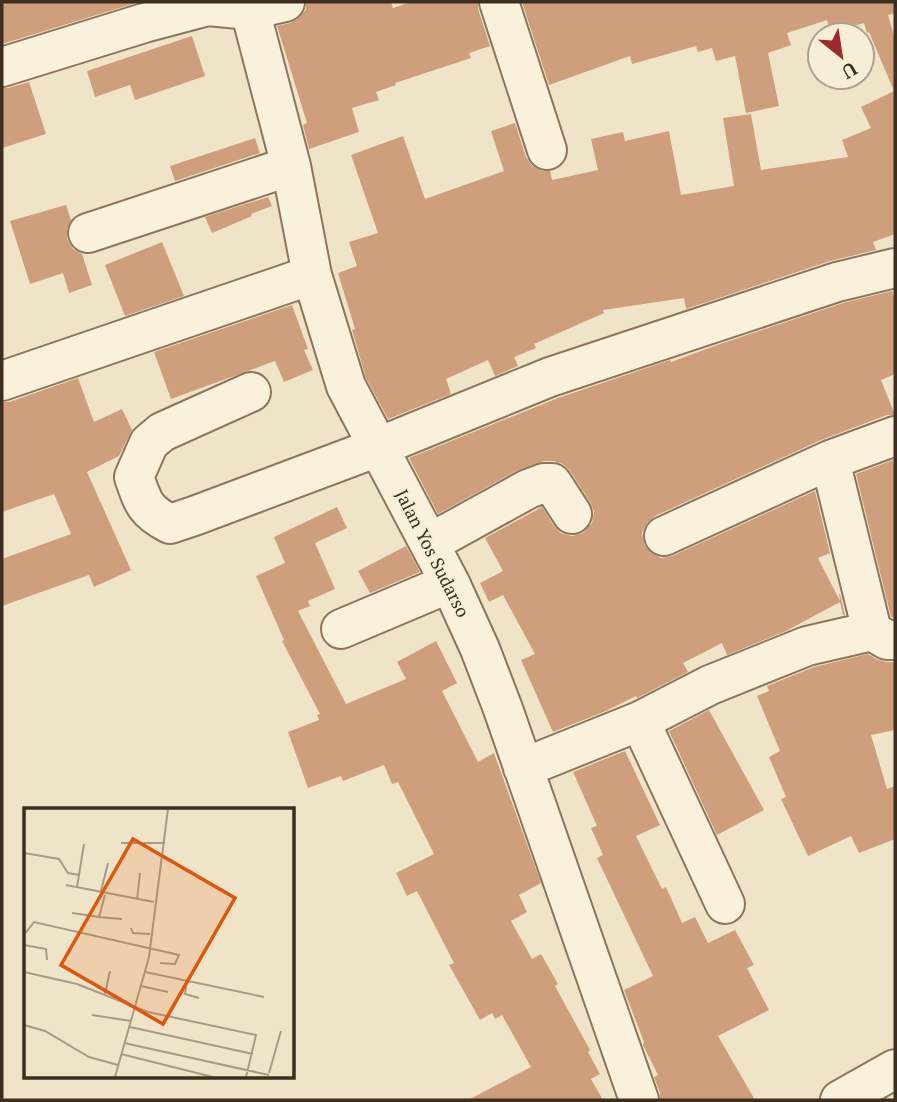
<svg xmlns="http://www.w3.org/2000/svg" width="897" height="1102" font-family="'PT Serif',serif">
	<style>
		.building { fill: #cf9f7d }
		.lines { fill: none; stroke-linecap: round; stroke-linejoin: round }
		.minor-casing { stroke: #8d765c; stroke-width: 42 }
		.minor { stroke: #faf1dc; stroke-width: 38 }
		.labels { text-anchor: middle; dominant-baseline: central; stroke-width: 5; stroke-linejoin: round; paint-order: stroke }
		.street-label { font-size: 18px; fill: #3d2e20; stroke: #f7eed8 }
		.inset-road { fill: none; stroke: #a89b85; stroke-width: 2 }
		.view { fill: #df570d; fill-opacity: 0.15; stroke: #df570d; stroke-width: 3.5 }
		.inset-edge { fill: none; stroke: #3d2e20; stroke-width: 3.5 }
	</style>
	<rect width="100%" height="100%" fill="#f0e4c8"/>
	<path class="building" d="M2 2H139L2 44Z
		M309 2H391L393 8 411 2H478V9L490 46 469 53 471 58 395 83 396 85 376 92 379 100 352 108 359 132 309 149 303 125 307 123 277 26 290 23 299 18 306 9V3Z
		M522 2H895V13L888 15 895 39V234L873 242 876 250 830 261 686 309 684 298 603 310 604 313 534 344 536 348 514 357 518 366 495 376 488 360 446 379 451 394 388 419 366 378 352 330 355 329 338 273 357 266 349 242 378 233 351 155 403 136 425 199 504 171 491 131 515 123 526 157 532 166 542 171H550L552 180 598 170 591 139 623 132 625 141 669 131 681 195 734 186 723 118 751 114 761 170 848 157 842 140 871 128 861 107 894 91 869 32 867 33 864 23 831 33 827 20 787 33 791 45 768 53 779 106 746 113 735 56 716 61 712 48 698 52 696 46 632 64 630 56 549 85Z
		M192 36 205 76 135 100 130 85 95 97 87 71Z
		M29 82 46 134 2 148V88H8Z
		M255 138 260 153 175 181 170 166Z
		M268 197 272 206 251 214 252 216 212 233 205 217Z
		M66 205 71 220 67 229V239L73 249 82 254 92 285 69 293 63 273 30 284 10 221Z
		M162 242 184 296 125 316 105 265Z
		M892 291 895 300V374L881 380 895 415H887L821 440 655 516 647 523 642 533 644 544 651 553 661 558 672 556 815 491 830 553 818 558 840 601 839 594H840L845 615H843L840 602 786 631 727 655 722 643 683 663 688 672 637 698 636 696 606 711 553 732 521 660 535 654 503 595 489 602 480 583 503 571 485 538 542 507 554 526 561 533 572 536 583 533 592 523 594 512 590 502 570 471 563 464 553 461H544L518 470 438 514 409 458 558 398 670 360 671 362 717 345 843 303Z
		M292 305 308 349 304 350 313 370 284 382 275 361 171 399 154 352Z
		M78 378 94 422 122 409 132 430 119 456 87 472 131 570 94 587 89 575 2 606V559L71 534 54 494 2 512V402H9Z
		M893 460 895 467V618L891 617 856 474Z
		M337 507 347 528 315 543 335 589 308 601 310 606 298 611 346 704 406 679 397 662 436 641 457 683 442 691 478 762 494 753 541 883 519 895 527 912 511 921 532 959 541 954 558 984 555 986 590 1050 588 1052 600 1074 591 1079 603 1100H468L531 1067 502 1015 495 1019 492 1013 480 1020 449 965 454 963 417 891 407 896 396 873 434 854 398 782 392 784 384 765 343 781 341 776 308 788 288 732 319 720 317 715 320 714 282 641 284 640 256 576 285 563 274 537Z
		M406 546 420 572 370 593 358 571Z
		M868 654 876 659 886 662H895V730L871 735 887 789 895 786V839L859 853 851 836 808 856 781 799 786 797 769 757 780 751 757 696 769 691 767 686 814 667Z
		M709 710 764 810 717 835 669 731Z
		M625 751 660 825 636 836 662 889 666 887 682 923 695 917 708 943 735 930 754 965 747 968 769 1010 718 1036 755 1100H660V1093L654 1077 658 1075 643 1045 644 1042 624 990 653 976 597 858 603 855 591 828 597 826 573 772Z"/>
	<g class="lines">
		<g class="minor-casing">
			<path id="minor" d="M248 2 291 166 312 275 346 386 450 583 480 649 503 709 639 1100
				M499 2 547 150
				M2 67 144 23 208 6 250 10 285 2
				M88 233 291 166
				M2 381 312 275
				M251 392 162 432 149 443 134 477C143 503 145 511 170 524L194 516 378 447 550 377 837 282 895 268
				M830 460 895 436
				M664 536 830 460 872 631
				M430 543 528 489 544 483H552L572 514
				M341 629 450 583
				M640 721 725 904
				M523 768 640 721 710 685 807 646 872 631 887 640H895
				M840 1100 895 1069"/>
		</g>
		<use href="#minor" class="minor"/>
	</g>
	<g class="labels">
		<g class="street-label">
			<text transform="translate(433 553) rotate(63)">Jalan Yos Sudarso</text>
		</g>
	</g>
	<g transform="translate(24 808)">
		<rect width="270" height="270" fill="#f0e4c8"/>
		<path class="inset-road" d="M97 35H141M0 45 35 51 44 65 55 67M42 77 130 94M53 79 60 36M77 83 84 55M81 87 75 109 98 111M113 92 116 65M48 105 75 109M107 120 109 125 126 126M0 127 10 114 155 147 151 156 136 155M0 137 22 141 23 152M0 164 53 176 124 204 232 227 222 269M121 164 240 189M163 172 161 186 175 190M117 178 144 184M81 186 86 163M68 207 107 213M0 217 21 223 65 249 94 257M106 219 229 246M100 235 245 267M97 246 189 269M245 265 257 223M91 269 125 149 144 1"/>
		<path class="view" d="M109 31 211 90 139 216 37 157Z"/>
		<rect width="270" height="270" class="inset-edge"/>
	</g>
	<rect width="897" height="1102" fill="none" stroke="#3d2e20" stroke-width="7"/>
	<g transform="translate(841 56) rotate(150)"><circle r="33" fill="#f7eed8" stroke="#ada18e" stroke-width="2"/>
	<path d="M0-5L12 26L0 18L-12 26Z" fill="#9e2a2b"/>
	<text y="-10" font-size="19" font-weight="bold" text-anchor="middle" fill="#3d2e20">U</text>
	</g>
</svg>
